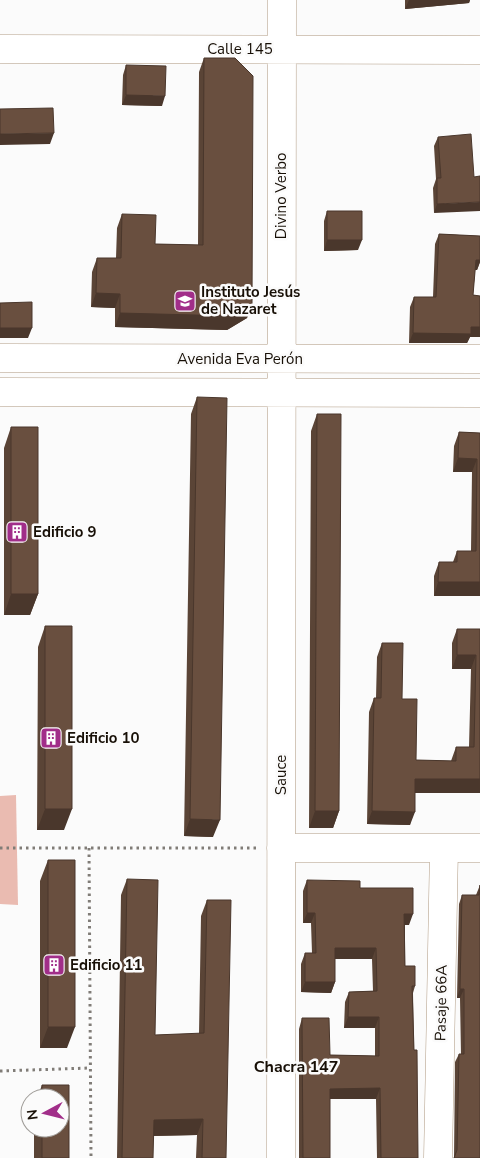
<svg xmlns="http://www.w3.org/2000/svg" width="480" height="1158" font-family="'Nunito Sans',sans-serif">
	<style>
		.green { fill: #eabbb1 }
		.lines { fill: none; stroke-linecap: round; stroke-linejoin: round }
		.minor-casing { stroke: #b09a82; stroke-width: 29 }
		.path { stroke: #807c77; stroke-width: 3; stroke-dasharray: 2.5 4; stroke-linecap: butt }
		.minor { stroke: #fff; stroke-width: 28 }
		.wall { fill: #5a4436 }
		.shaded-wall { fill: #4a372c }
		.building { fill: #694f3f; stroke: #4a372c }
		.labels { text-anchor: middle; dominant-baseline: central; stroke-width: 5; stroke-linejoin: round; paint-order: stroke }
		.street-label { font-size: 15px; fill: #170f06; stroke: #fbfbfb }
		.poi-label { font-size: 15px; font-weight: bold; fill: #170f06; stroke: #fbfbfb; text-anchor: start }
		.neighbourhood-label { font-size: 16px; font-weight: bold; fill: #170f06; stroke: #fbfbfb }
	</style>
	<rect width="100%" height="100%" fill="#fbfbfb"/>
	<path class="green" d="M16 795 18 905 0 904V796Z"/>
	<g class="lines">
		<g class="minor-casing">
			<path id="minor" d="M0 49 480 50
				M0 358 480 359
				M0 392 480 393
				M281 848H480
				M281 1158 282 0
				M438 1158 444 848"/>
		</g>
		<path class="path" d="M0 848H258
			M89 848 91 1158
			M0 1071 90 1068"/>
		<use href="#minor" class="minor"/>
	</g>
	<path class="wall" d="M405 0H470L469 3 405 9Z
		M204 58 252 304 247 318 227 330 115 327V308L91 307 92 272 97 258H116L117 228 122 214 155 244 198 245 199 72Z
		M126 65 162 106 122 105 123 75Z
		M438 137 474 177 434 213 433 188 436 179 434 146Z
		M327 211 358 250 324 251V221Z
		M439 234 480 236V262L477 270H475L473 295 480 296V337H470L467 343H409L410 307 414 297H433L435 244Z
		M197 397 213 837 184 836 191 414Z
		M317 414 339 811 333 828H309L311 431Z
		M11 427 38 594 30 615H4V448Z
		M459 432 480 433V596H434V576L439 562H453L457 551H471L472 472H453L454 446Z
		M45 626 64 830H37L38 647Z
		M457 629H480V793H415L410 825 367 824 369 712 374 698H376L377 657 382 643 402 699 416 760 451 761 456 747H469L471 669H452V643Z
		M48 860 67 1048H40V881Z
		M127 879 155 1035 199 1034 201 916 207 900 226 1158H196L197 1135 153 1136V1158H117L121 895Z
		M307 880 360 888 409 925H405V966L415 986 413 993 414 1050 418 1158H377L376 1099H330V1158H299V1029L302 1018 330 1055 375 1056V1028H344L345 1002 349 992 373 991 372 959H335V982L331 993 301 992V964L305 953H312L311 923H303V891Z
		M480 885V1158H454L455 1062 459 1054H461L460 998H457L459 904 462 895H476Z
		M42 1085H69V1158H34V1128H60V1098H37Z"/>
	<path class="shaded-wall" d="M409 0H470L469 3 405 9Z
		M126 95 165 96 162 106 122 105Z
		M54 133 50 144 0 145V134Z
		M480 202V211L434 213 437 204Z
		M327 240H362L358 250 324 251Z
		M476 260H480V262L477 270 472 269Z
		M96 293 120 294 115 308 91 307Z
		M252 304 247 318 227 330 115 327 120 313Z
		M471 327H480V337H470L467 343H409L413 333Z
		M0 328H32L28 338H0Z
		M458 458 477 459 472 472H453Z
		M438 582H480V596H434Z
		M11 594H38L30 615H4Z
		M457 655H476L471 669H452Z
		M415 779H480V793H410Z
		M45 809H72L64 830H37Z
		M315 811H339L333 828H309Z
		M372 811 415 812 410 825 367 824Z
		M190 819 220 820 213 837 184 836Z
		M307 913H315L311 923H303Z
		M404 914H413L409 925H401Z
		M335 948H376L372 959H331Z
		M305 982H335L331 993 301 992Z
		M460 989H464L460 998H457Z
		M348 1017H379L375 1028H344Z
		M48 1027H75L67 1048H40Z
		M380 1088 376 1099H326L330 1089Z
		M203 1119 197 1135 148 1136 154 1120Z"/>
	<path class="building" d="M204 58H235L253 76 252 304 232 316 120 313V294L96 293 97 258H121L122 214 156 215 155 244 203 245Z
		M126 65 166 66 165 96 126 95Z
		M53 108 54 133 0 134V109Z
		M471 134 474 177 480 176V202L437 204V178H441L438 137Z
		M327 211H362V240H327Z
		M439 234 480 236V260H476L473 295 480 296V327H471V334L413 333 414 297H436Z
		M32 302V328H0V303Z
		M197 397 227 398 220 820 190 819Z
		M317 414H341L339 811H315Z
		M11 427H38V594H11Z
		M459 432 480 433V582H438L439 562H457V551H476L477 459 458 458Z
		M45 626H72V809H45Z
		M457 629H480V779H415V812L372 811 374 698H381L382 643H403L402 699H417L416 760 456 761V747H474L476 655H457Z
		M48 860H75V1027H48Z
		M127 879 158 880 155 1035 204 1033 207 900H231L226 1158H202L203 1119 154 1120 153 1158H122Z
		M307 880 360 881V888H413V914H404L405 966H415V986H412L414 1050H417L418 1158H381L380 1088 330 1089V1158H303L302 1018H329L330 1055 379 1056V1017H348L349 992 377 991 376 948H335V982H305V953H316L315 913H307Z
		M480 885V1158H454L457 1150 459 1054H464V989H460L462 895H479Z
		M42 1085H69V1158H42V1128H60V1098H42Z"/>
	<defs>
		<g id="school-square" transform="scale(1.125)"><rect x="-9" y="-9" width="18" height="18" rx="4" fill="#a12e89" stroke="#fbfbfb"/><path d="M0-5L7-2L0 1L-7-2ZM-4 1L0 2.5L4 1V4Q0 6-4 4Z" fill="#fff"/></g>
		<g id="building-square" transform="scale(1.125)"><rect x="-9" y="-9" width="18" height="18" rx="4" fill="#a12e89" stroke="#fbfbfb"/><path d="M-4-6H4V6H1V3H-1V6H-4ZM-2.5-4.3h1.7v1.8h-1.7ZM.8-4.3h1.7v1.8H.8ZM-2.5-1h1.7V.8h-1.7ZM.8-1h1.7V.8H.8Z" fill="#fff"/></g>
	</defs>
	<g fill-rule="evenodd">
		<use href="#school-square" x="185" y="301"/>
		<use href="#building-square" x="17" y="532"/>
		<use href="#building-square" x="51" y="738"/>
		<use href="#building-square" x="54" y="965"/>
	</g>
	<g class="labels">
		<g class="street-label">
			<text x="240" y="49">Calle 145</text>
			<text transform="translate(281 196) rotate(-90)">Divino Verbo</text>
			<text x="240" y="359">Avenida Eva Perón</text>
			<text transform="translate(281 775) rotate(-90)">Sauce</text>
			<text transform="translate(441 1003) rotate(-89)">Pasaje 66A</text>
		</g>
		<g class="poi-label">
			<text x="201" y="292">Instituto Jesús<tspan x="201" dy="17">de Nazaret</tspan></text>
			<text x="33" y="532">Edificio 9</text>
			<text x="67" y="738">Edificio 10</text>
			<text x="70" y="965">Edificio 11</text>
		</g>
		<g class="neighbourhood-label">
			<text x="296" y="1067">Chacra 147</text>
		</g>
	</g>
	<g transform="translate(45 1113) rotate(263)"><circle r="24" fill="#fbfbfb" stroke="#a09d99"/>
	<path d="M0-4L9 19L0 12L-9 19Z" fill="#a12e89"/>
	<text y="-8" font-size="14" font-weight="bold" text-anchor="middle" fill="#170f06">N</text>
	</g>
</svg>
